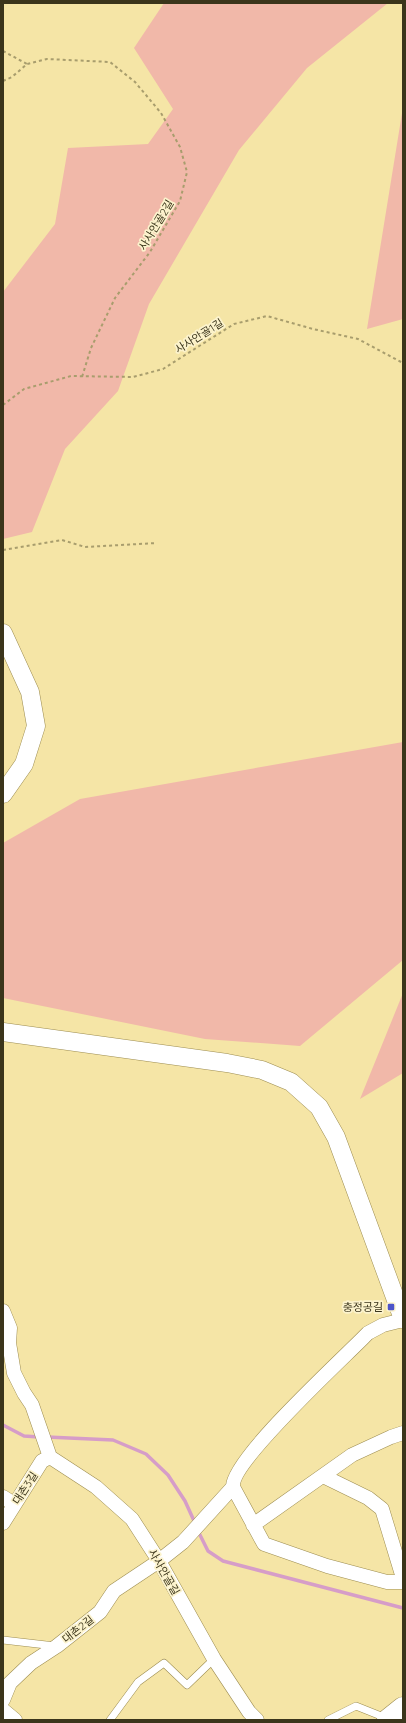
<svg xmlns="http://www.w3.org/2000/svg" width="406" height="1723" font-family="Quicksand,'Noto Sans KR',sans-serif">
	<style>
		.green { fill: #f1b8a9 }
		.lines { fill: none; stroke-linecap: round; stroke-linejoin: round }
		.stream { stroke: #d69dc8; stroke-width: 3.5 }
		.service-casing { stroke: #9d8d51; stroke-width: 8 }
		.minor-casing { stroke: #9d8d51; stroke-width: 15 }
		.tertiary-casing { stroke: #9d8d51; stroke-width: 19 }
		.trunk-casing { stroke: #9d8d51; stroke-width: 23 }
		.path { stroke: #a89d6d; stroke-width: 2; stroke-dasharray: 3 3; stroke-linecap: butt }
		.service { stroke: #fff; stroke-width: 7 }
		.minor { stroke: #fff; stroke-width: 14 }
		.tertiary { stroke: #fff; stroke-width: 18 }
		.trunk { stroke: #fff; stroke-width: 22 }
		.poi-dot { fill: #4d54c9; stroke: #fcf3cd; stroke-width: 1.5 }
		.labels { text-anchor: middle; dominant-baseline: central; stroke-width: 3.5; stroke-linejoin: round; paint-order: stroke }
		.street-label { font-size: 11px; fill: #3b351b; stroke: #fcf3cd }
		.poi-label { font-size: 11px; fill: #3b351b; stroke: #fcf3cd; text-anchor: end }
	</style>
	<rect width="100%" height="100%" fill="#f5e5a6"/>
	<path class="green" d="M164 3H388L307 68 239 150 149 304 118 391 65 449 32 532 3 539V292L55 224 68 148 148 144 173 109 134 48Z
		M403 107V319L367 329Z
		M403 742V960L300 1046 205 1039 3 998V843L80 799Z
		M403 993V1073L360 1099Z"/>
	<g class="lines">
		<path class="stream" d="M3 1425 24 1436 39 1437
			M47 1437 113 1440 146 1454 168 1475 185 1501 195 1523
			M198 1531 208 1551 223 1561 403 1608"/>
		<g class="service-casing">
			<path id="service" d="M3 1640 55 1646
				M110 1720 138 1682 164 1663 187 1685 214 1659
				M328 1720 356 1706 386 1718"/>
		</g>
		<g class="minor-casing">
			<path id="minor" d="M3 1311 10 1328 9 1343 14 1373 24 1393 32 1405 50 1457 96 1487 132 1519 159 1561 214 1659 249 1712 257 1720
				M403 1320 383 1325 368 1333C346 1356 230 1461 233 1487L264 1544 327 1566 387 1582H403
				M323 1476 368 1498 382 1509 403 1578
				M3 1497 14 1504
				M3 1523 42 1461 50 1457
				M253 1525 352 1455 391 1437 403 1433
				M3 1700 10 1683 31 1663 57 1646 100 1612 114 1591 159 1561 183 1542 233 1487
				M3 1710 15 1720"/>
		</g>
		<g class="tertiary-casing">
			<path id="tertiary" d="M3 633 30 692 36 726 24 764 3 794
				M3 1032 227 1063 262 1070 291 1082 319 1107 336 1137 403 1319"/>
		</g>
		<g class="trunk-casing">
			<path id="trunk" d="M388 1720 403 1708"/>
		</g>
		<path class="path" d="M3 51 27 64
			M3 81 12 77 27 64 47 59 110 62 135 82 161 113 180 147 187 172 180 201 150 252 115 298 91 348 82 377
			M3 405 24 389 71 376 133 377 163 369 234 324 267 316 313 329 358 339 403 363
			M3 550 62 540 85 547 157 543"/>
		<use href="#service" class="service"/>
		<use href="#minor" class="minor"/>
		<use href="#tertiary" class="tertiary"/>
		<use href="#trunk" class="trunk"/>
	</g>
	<rect class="poi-dot" x="387" y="1303" width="8" height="8" rx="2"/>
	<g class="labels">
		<g class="street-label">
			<text transform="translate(156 225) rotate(-59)">사사안골2길</text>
			<text transform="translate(199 336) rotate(-32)">사사안골1길</text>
			<text transform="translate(25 1488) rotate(-57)">대촌3길</text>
			<text transform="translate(164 1572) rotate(60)">사사안골길</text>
			<text transform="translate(78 1629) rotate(-38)">대촌2길</text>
		</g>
		<g class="poi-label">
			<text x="383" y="1307">충정공길</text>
		</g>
	</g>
	<rect width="406" height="1723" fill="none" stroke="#3b351b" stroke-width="8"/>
</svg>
